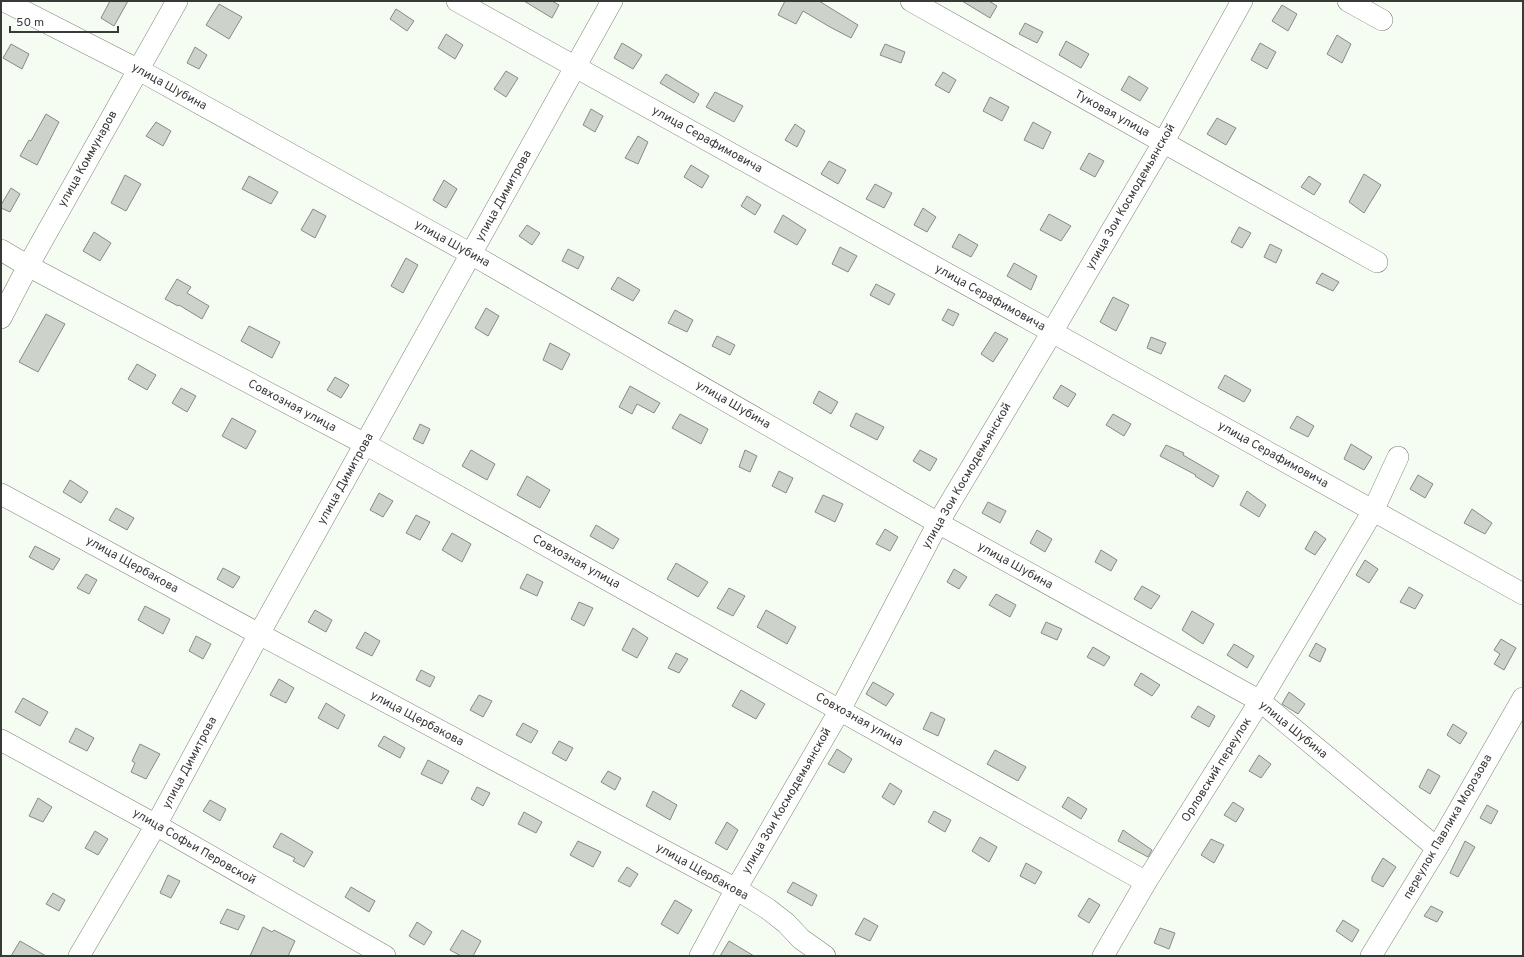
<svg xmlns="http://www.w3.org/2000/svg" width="1524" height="957" font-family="Overpass,sans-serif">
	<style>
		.building { fill: #cdd3ca; stroke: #868c83 }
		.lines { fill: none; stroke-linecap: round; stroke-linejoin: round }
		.minor-casing { stroke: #7c827a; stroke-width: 22 }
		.minor { stroke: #fff; stroke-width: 21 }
		.labels { text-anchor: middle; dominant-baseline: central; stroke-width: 3; stroke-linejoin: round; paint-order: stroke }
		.street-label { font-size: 12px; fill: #383a37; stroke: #fff }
	</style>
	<rect width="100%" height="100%" fill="#f5fcf2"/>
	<path class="building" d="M110 1H128L114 26 101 18Z
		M524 1H552L559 5 552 18Z
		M785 1H819L858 25 851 38 830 27 803 11 796 24 778 15Z
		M962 1H989L997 6 990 18Z
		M219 4 242 17 229 39 206 25Z
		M1282 5 1297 14 1288 31 1272 21Z
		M396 9 414 21 407 31 390 19Z
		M1025 23 1043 32 1037 43 1019 34Z
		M446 34 463 45 455 59 438 48Z
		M1337 35 1351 44 1342 63 1327 54Z
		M1066 41 1089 54 1081 68 1059 55Z
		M622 43 642 55 633 69 614 58Z
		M1260 43 1276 52 1267 69 1251 60Z
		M11 44 29 54 22 69 3 58Z
		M885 44 905 52 901 63 880 55Z
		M195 47 207 55 199 69 187 63Z
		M506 71 518 78 506 97 494 89Z
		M943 72 956 80 949 93 935 85Z
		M666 74 699 94 694 103 660 83Z
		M1129 76 1148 88 1140 101 1121 90Z
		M715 92 743 106 734 122 706 107Z
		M990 97 1009 107 1002 121 983 111Z
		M591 109 603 116 595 132 583 125Z
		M46 114 59 122 37 165 20 156 29 140 31 141Z
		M1217 118 1236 128 1226 145 1207 134Z
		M156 122 171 131 163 146 146 136Z
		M1033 122 1051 132 1043 149 1024 140Z
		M795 124 805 131 797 147 785 140Z
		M638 136 648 142 638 164 625 158Z
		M1089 153 1104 161 1095 177 1080 169Z
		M829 161 846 170 838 184 821 174Z
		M691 165 709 176 702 188 684 177Z
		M1364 174 1381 185 1364 213 1349 202Z
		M125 175 141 184 126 211 111 203Z
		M249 176 278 192 271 204 242 189Z
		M1309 176 1321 184 1314 195 1301 187Z
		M444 180 457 189 446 208 433 200Z
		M875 184 892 193 884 208 866 199Z
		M11 188 20 194 10 212 1 208V205Z
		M747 196 761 205 755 215 741 206Z
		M923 208 936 217 927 232 914 225Z
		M313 209 326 216 315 238 301 230Z
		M1049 214 1071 226 1061 241 1040 230Z
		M783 215 806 230 797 245 774 232Z
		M527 225 540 233 532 245 519 236Z
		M1239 227 1251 233 1242 248 1231 242Z
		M94 232 111 243 100 261 83 251Z
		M959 234 978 245 971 257 952 247Z
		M1270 244 1282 250 1276 263 1264 257Z
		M840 247 857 256 848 272 832 264Z
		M568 249 584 257 578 269 562 261Z
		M406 258 418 265 403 293 391 286Z
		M1014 263 1037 276 1031 290 1007 276Z
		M1322 273 1339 282 1333 291 1316 283Z
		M618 277 640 290 633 301 611 289Z
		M177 279 191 287 187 293 209 306 202 319 179 305 178 306 165 299Z
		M876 284 895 294 889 305 870 295Z
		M1113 297 1129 305 1116 331 1100 322Z
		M486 308 499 316 488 336 475 328Z
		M948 309 959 314 953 326 942 320Z
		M675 310 693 320 687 332 668 323Z
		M46 314 65 324 38 372 19 362Z
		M249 326 280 342 272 358 241 341Z
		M995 332 1008 339 993 362 981 354Z
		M717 336 735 345 730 355 712 346Z
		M1151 337 1166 343 1161 354 1147 348Z
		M550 343 570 354 562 370 543 360Z
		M137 364 156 375 147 390 128 379Z
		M1225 375 1251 390 1244 402 1218 388Z
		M335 377 349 385 341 398 327 390Z
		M1061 385 1076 394 1068 407 1053 398Z
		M630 386 660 403 654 413 637 404 632 414 619 407Z
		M181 388 196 396 187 412 172 403Z
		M819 391 838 402 831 414 813 403Z
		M856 413 884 427 877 440 850 426Z
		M680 414 708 429 701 444 672 428Z
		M1113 414 1131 424 1124 436 1106 425Z
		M1297 416 1314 426 1308 437 1290 428Z
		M232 418 256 431 246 449 222 436Z
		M420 424 430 429 423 444 413 439Z
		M1351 444 1372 457 1364 470 1344 459Z
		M1166 445 1184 453 1183 455 1219 476 1213 487 1195 476 1196 475 1160 456Z
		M471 450 495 464 487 480 462 466Z
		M745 450 757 456 750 472 739 467Z
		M920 450 937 459 930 471 913 461Z
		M779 471 793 478 786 493 772 486Z
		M1418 475 1433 484 1425 498 1410 489Z
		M527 476 550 490 540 508 517 495Z
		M70 480 88 492 81 503 63 492Z
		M1247 491 1266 505 1259 517 1240 505Z
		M379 493 393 501 383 517 370 510Z
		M823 495 843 504 835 522 815 512Z
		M988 502 1006 511 1000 523 982 513Z
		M116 508 134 518 127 530 109 520Z
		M1472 509 1492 523 1485 534 1464 523Z
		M416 515 430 522 420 540 406 533Z
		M596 525 619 539 613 549 590 536Z
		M885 529 898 537 890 551 876 544Z
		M1037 530 1052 539 1045 552 1030 543Z
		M1315 531 1326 539 1315 555 1305 549Z
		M452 533 471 544 462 562 442 550Z
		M35 546 60 559 53 570 29 557Z
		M1101 550 1117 560 1111 571 1095 562Z
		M1365 560 1378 569 1369 583 1356 575Z
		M676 563 708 582 698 597 667 579Z
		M223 568 240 577 233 588 217 579Z
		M954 569 967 577 959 589 947 582Z
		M86 574 97 580 89 594 77 588Z
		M527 574 543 582 537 596 520 588Z
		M1142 586 1160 596 1151 609 1134 599Z
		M1409 587 1423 595 1415 609 1400 602Z
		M729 588 745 596 733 616 717 608Z
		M996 594 1016 605 1010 617 989 605Z
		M579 602 593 608 584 626 571 619Z
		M145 606 170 619 163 634 138 620Z
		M315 610 332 620 326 632 308 622Z
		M766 610 796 627 787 644 757 627Z
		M1192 611 1214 624 1203 644 1182 630Z
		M1046 622 1062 629 1057 640 1041 633Z
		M633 628 648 638 637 658 622 650Z
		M365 632 380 641 372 656 356 648Z
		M196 636 211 644 203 659 189 651Z
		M1501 639 1516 648 1504 670 1494 664 1500 654 1494 650Z
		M1316 643 1326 649 1320 662 1309 656Z
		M1234 644 1254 656 1247 668 1227 655Z
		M1093 647 1110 657 1104 666 1087 657Z
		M676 653 688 659 679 673 668 668Z
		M421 670 435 677 430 687 416 680Z
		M1141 673 1160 685 1152 696 1134 685Z
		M279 679 294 688 286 703 270 695Z
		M873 682 894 694 886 706 866 694Z
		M741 690 765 704 756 719 732 706Z
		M1289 692 1305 704 1298 714 1282 704Z
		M479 695 492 701 483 717 470 710Z
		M23 698 48 712 40 726 15 712Z
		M326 703 345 715 338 729 318 718Z
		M1198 706 1215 716 1209 727 1191 717Z
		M931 712 945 719 938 736 923 729Z
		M523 723 538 731 531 743 516 735Z
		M1453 724 1467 733 1460 744 1447 735Z
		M76 728 94 738 87 751 69 742Z
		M384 736 405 748 400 758 378 746Z
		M559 741 573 748 566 761 552 753Z
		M140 744 160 754 146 779 131 772 135 763 132 761Z
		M837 749 852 759 844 773 828 764Z
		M995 750 1026 767 1018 781 987 764Z
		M1259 755 1271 764 1261 778 1249 771Z
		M428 760 449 771 442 784 421 774Z
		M1428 769 1440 776 1430 794 1419 787Z
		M608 771 621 778 615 790 601 782Z
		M890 783 902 791 894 805 882 797Z
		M477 787 490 793 483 806 471 799Z
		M653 791 677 805 670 820 646 806Z
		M1068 797 1087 809 1081 819 1062 807Z
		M38 798 52 807 43 822 29 816Z
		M210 800 226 809 220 821 203 811Z
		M1233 802 1244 809 1236 822 1224 815Z
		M1487 805 1498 811 1491 824 1480 818Z
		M934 811 951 820 945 832 928 822Z
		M524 812 542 822 536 833 518 824Z
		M727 822 738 830 727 850 715 843Z
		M1123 830 1152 850 1148 857 1118 841Z
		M95 831 108 839 98 855 85 848Z
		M281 833 313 852 304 867 293 861 295 858 273 847Z
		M980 837 997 847 989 862 972 851Z
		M1211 839 1224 845 1214 863 1201 855Z
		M578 841 601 852 593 867 570 855Z
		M1465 841 1475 847 1458 877 1450 873Z
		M1383 858 1396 867 1383 887 1372 881V877Z
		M1026 863 1042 872 1035 884 1020 876Z
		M627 867 638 874 630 887 618 881Z
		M168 875 180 881 171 898 160 893Z
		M793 882 817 895 812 906 787 892Z
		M351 887 375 901 369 912 345 897Z
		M53 893 65 900 59 911 46 904Z
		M1089 898 1100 905 1089 923 1078 916Z
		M675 900 692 910 678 934 661 924Z
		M1431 906 1443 912 1437 922 1424 916Z
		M227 909 245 916 238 930 220 923Z
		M864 918 878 926 870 941 855 934Z
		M1343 920 1359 930 1352 942 1336 931Z
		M417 922 432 932 424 945 409 936Z
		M263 927 272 932 274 930 295 941 288 956H250Z
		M1160 928 1175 933 1169 949 1154 943Z
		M462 930 481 941 473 956H461L450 950Z
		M20 941 46 956H11Z
		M729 941 754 956H720Z"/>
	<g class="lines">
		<g class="minor-casing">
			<path id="minor" d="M4 1 139 70 471 254 938 523 1260 701 1437 848
				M457 1 1523 594
				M911 1 1377 262
				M1348 1 1382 20
				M1 250 28 266 365 444 1146 882
				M1 318 28 266 177 1
				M1 494 259 634 736 889 768 909 786 923 801 939 825 956
				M1 740 156 825 385 956
				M79 956 156 825 259 634 612 1
				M700 956 736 889 840 710 938 523 1052 332 1163 143 1242 1
				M1103 956 1146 882 1260 701 1373 511 1398 457
				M1371 956 1437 848 1523 698"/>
		</g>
		<use href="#minor" class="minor"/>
	</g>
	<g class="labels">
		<g class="street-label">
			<text transform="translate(169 87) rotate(29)">улица Шубина</text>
			<text transform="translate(1112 114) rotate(29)">Туковая улица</text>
			<text transform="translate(707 140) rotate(29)">улица Серафимовича</text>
			<text transform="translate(88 159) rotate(-61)">улица Коммунаров</text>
			<text transform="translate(504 196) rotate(-61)">улица Димитрова</text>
			<text transform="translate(1131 197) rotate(-60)">улица Зои Космодемьянской</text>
			<text transform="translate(452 244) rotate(29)">улица Шубина</text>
			<text transform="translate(990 298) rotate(29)">улица Серафимовича</text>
			<text transform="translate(733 405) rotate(30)">улица Шубина</text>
			<text transform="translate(292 406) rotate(28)">Совхозная улица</text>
			<text transform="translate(1273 455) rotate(29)">улица Серафимовича</text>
			<text transform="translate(967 476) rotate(-60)">улица Зои Космодемьянской</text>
			<text transform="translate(346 479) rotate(-61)">улица Димитрова</text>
			<text transform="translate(576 562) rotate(29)">Совхозная улица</text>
			<text transform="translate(132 565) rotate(29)">улица Щербакова</text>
			<text transform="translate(1015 566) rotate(29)">улица Шубина</text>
			<text transform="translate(417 719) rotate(28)">улица Щербакова</text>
			<text transform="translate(859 720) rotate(29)">Совхозная улица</text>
			<text transform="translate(1293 730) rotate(39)">улица Шубина</text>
			<text transform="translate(190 763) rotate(-62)">улица Димитрова</text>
			<text transform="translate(1217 770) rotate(-58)">Орловский переулок</text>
			<text transform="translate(787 801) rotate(-60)">улица Зои Космодемьянской</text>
			<text transform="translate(1448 827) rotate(-60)">переулок Павлика Морозова</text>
			<text transform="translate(194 847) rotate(30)">улица Софьи Перовской</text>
			<text transform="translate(702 872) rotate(29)">улица Щербакова</text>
		</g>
	</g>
	<rect width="1524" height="957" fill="none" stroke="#383a37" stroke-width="4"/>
	<path d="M10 26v6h108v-6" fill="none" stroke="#383a37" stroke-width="2"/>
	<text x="16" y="26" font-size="12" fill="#383a37" stroke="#ffffff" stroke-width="3" paint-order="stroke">50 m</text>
</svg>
